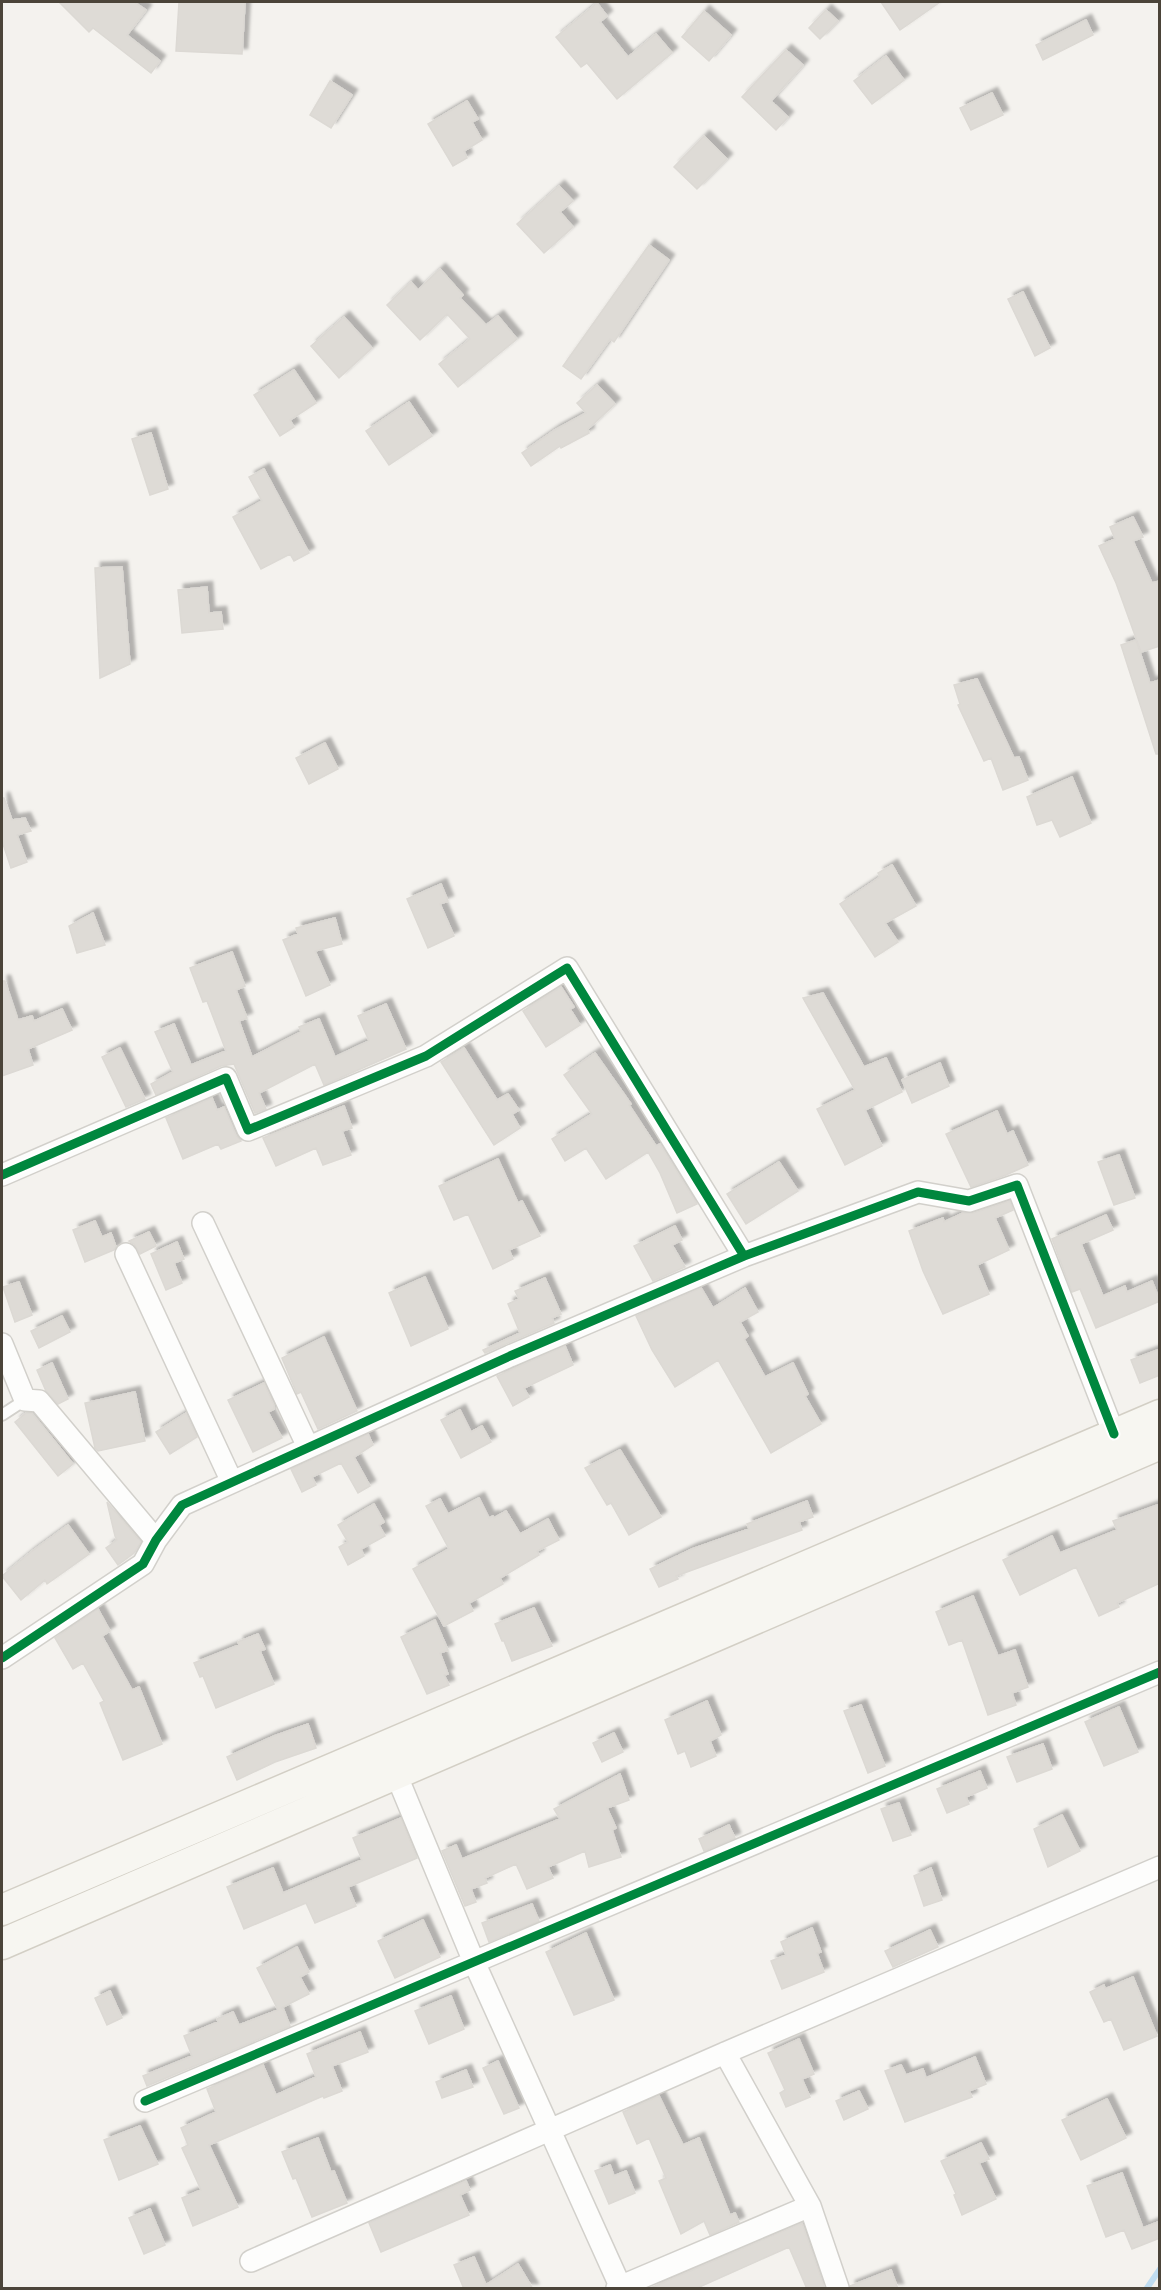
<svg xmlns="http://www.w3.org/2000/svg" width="1161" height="2290" font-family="'Work Sans',sans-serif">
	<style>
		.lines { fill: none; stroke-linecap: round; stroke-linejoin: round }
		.stream { stroke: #c0ddf1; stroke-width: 6 }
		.building { fill: #dedbd6; stroke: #dcd9d4; stroke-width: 1.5; filter: url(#shadow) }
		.lane-casing { stroke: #d2d0cb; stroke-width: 14 }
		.street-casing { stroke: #d2d0cb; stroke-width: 24 }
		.secondary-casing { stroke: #d3cfc5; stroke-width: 33 }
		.lane { stroke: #fdfdfc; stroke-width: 10 }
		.street { stroke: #fdfdfc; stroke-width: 21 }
		.secondary { stroke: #f7f6f1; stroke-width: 30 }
		.cycleway-casing { stroke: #fff; stroke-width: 13 }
		.cycleway { stroke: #00873e; stroke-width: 9 }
	</style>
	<defs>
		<filter id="shadow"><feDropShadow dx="5.5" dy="-5.5" stdDeviation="1.5" flood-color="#0004"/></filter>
	</defs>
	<rect width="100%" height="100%" fill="#f4f2ee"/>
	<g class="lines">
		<path class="stream" d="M1147 2288 1160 2269"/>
	</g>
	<path class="building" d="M59 2H134L146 10 127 35 160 61 151 73 93 28 89 32Z
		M179 2H245L242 54 176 51Z
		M881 2H940L900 30Z
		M597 3 607 16 600 22 628 57 656 34 672 53 617 99 587 63 581 67 556 37Z
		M826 10 838 21 820 39 809 28Z
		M704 11 731 35 709 61 682 37Z
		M1086 20 1093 35 1043 60 1036 45Z
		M786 50 803 65 771 101 788 117 776 130 742 97Z
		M886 56 904 80 872 104 854 81Z
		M330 81 352 95 331 128 310 115Z
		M992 93 1003 115 971 130 960 108Z
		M467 101 478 119 472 122 482 140 464 151 467 158 453 166 428 124Z
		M704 136 727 159 697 189 674 167Z
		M559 186 573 201 560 212 573 227 544 253 517 224Z
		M649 245 669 260 614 342 610 339 581 379 563 366Z
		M440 269 463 295 460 298 486 325 498 316 517 339 458 387 439 364 470 339 447 314 420 340 387 305 411 282 418 290Z
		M1023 292 1050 348 1035 356 1008 299Z
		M344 317 372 348 339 378 311 346Z
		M294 370 316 403 290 420 294 427 280 436 254 395Z
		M597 385 615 404 588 429 589 433 561 448 560 446 531 466 522 453 555 430 586 413 577 403Z
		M409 402 432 436 389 465 366 431Z
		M151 433 168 489 150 495 132 439Z
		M264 469 309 553 294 561 290 554 261 569 233 517 262 501 249 477Z
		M1133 517 1143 537 1133 541 1152 583 1160 581V646L1141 652 1116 583 1099 546 1115 539 1110 527Z
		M122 567 130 664 100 678 95 568Z
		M207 587 209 613 221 612 223 629 182 633 178 590Z
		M1136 640 1150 683 1160 680V754H1156L1121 645Z
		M977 679 1014 758 1019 757 1028 780 1003 790 991 758 984 761 958 705 960 704 954 685Z
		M325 743 338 769 309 784 296 758Z
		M1072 777 1091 823 1060 837 1052 820 1037 825 1027 797Z
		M2 798H4L12 820 25 818 31 831 17 835 27 862 11 868 2 841Z
		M892 865 916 906 885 923 898 942 875 957 840 904 880 877 878 873Z
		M441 884 448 901 440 904 454 936 428 948 407 899Z
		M93 913 105 945 77 953 69 926Z
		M335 918 342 944 315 951 330 985 306 996 283 940 298 934 296 928Z
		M232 952 245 986 236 990 247 1018 239 1021 252 1057 301 1032 299 1027 319 1019 335 1057 369 1041 358 1016 386 1004 406 1049 324 1085 315 1064 259 1093 266 1109 255 1113 234 1064 221 1066 156 1095 151 1084 173 1072 155 1032 174 1024 191 1065 226 1051 207 1001 203 1002 190 968Z
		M2 981H5L18 1020 32 1016 34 1021 62 1009 72 1030 28 1049 33 1065 2 1076Z
		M561 987 574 1007 570 1009 580 1025 546 1047 523 1011Z
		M823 993 864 1067 886 1058 902 1092 865 1110 882 1146 845 1165 817 1109 855 1090 803 998Z
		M120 1048 145 1099 126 1107 102 1057Z
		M464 1048 497 1100 508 1094 519 1110 512 1114 520 1128 494 1145 441 1062Z
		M595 1053 631 1104 629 1105 656 1146 660 1144 697 1204 677 1213 660 1173 648 1152 606 1179 586 1148 565 1161 552 1139 592 1114 564 1075Z
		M940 1063 949 1086 912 1103 902 1080Z
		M212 1098 217 1110 224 1107 236 1135 241 1141 221 1149 218 1144 183 1159 166 1118Z
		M344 1106 352 1128 342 1131 351 1155 323 1165 316 1148 276 1166 263 1138Z
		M997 1111 1007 1134 1013 1131 1028 1165 1006 1175 971 1187 946 1134Z
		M1119 1155 1135 1198 1114 1205 1098 1162Z
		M498 1159 518 1203 522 1201 540 1236 509 1250 513 1259 493 1269 468 1214 454 1220 439 1186Z
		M779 1162 798 1191 746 1224 727 1194Z
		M1010 1201 1013 1210 995 1218 1009 1250 977 1265 989 1294 943 1314 923 1271 909 1231 943 1218 944 1222 963 1213H973Z
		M1106 1215 1113 1230 1081 1244 1103 1296 1125 1286 1127 1292 1152 1281 1160 1301 1096 1328 1080 1289 1072 1292 1052 1239Z
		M95 1221 102 1237 111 1233 116 1247 114 1250 85 1262 73 1230Z
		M675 1226 682 1240 672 1245 685 1267 653 1281 634 1246Z
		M149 1232 156 1246 140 1254 134 1244 129 1241Z
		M177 1242 184 1259 174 1263 182 1283 166 1290 151 1254Z
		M425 1277 448 1329 411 1346 389 1293Z
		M545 1278 561 1314 552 1318 554 1323 485 1353 483 1350 520 1333 508 1304 519 1299 515 1291Z
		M19 1282 32 1315 15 1322 3 1287Z
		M701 1288 713 1308 745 1288 758 1312 740 1322 748 1336 744 1339 765 1377 793 1363 808 1394 805 1396 821 1424 771 1453 718 1360 675 1387 652 1350 636 1316Z
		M62 1316 70 1332 39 1348 31 1331Z
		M324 1337 357 1411 318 1429 301 1392 297 1394 282 1358Z
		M565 1346 573 1365 524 1388 529 1397 513 1406 497 1376Z
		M1160 1349V1375L1140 1383 1131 1360Z
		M52 1363 68 1399 58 1404 46 1391 37 1370Z
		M264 1383 274 1405V1409L268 1412 282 1438 253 1452 228 1400Z
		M135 1392 145 1441 98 1451 95 1448 85 1403Z
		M460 1410 471 1432 482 1426 491 1442 461 1458 441 1420Z
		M26 1413H32L73 1464 58 1476 15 1422Z
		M186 1413 197 1437 170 1454 156 1432Z
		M368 1434 373 1445 354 1457 370 1486 358 1493 341 1463 312 1477 316 1485 302 1492 291 1469Z
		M620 1450 661 1517 629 1535 611 1503 607 1505 585 1468Z
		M479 1498 489 1518 493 1516 494 1518 506 1511 520 1534 548 1519 559 1540 537 1551 539 1555 500 1578 503 1584 469 1603 473 1611 444 1626 413 1569 449 1549 426 1506 440 1499 448 1514Z
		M807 1501 813 1517 799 1522 802 1530 676 1576 678 1579 659 1587 650 1569 692 1549 749 1529 747 1524Z
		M107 1502 141 1542 134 1553 118 1565 106 1548 117 1540 115 1536Z
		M374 1504 384 1522 379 1525 385 1536 361 1549 364 1556 348 1565 339 1547 348 1542 338 1525Z
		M1160 1504V1583L1117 1603 1119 1607 1099 1616 1076 1567 1020 1595 1003 1560 1052 1536 1060 1553 1117 1530 1113 1521Z
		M68 1525 89 1554 47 1584 45 1580 21 1600 2 1576 31 1552Z
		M973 1596 998 1656 1015 1650 1028 1687 1012 1693 1016 1705 988 1715 962 1640 949 1645 936 1612Z
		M534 1608 552 1646 512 1661 504 1641H502L495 1624Z
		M98 1609 110 1631 102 1636 132 1690 139 1687 162 1744 123 1760 100 1703 104 1701 83 1663 73 1669 55 1638Z
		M435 1620 448 1650 440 1653 448 1674 444 1675 449 1685 427 1694 401 1637Z
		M258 1634 265 1649 260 1651 274 1684 216 1708 203 1676 200 1677 194 1663 239 1645 238 1642Z
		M707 1701 721 1735 710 1741 716 1756 691 1767 685 1751 678 1754 665 1720Z
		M861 1705 885 1766 868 1773 844 1711Z
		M1119 1707 1138 1752 1104 1766 1085 1722Z
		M308 1724 316 1748 275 1762 237 1780 227 1757 274 1736Z
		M614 1733 623 1752 602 1762 593 1743Z
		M1043 1744 1052 1769 1017 1782 1007 1757Z
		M980 1771 987 1788 966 1797 969 1804 947 1813 937 1789Z
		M620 1774 629 1800 607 1808 616 1828 612 1830 621 1857 589 1867 585 1851 548 1867 553 1878 527 1889 516 1864 485 1878 487 1883 471 1889 476 1902 465 1906 442 1851 456 1845 462 1859 560 1819 554 1809Z
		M899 1803 911 1835 893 1841 881 1809Z
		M1062 1815 1080 1851 1048 1867 1034 1829Z
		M401 1818 417 1858 348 1887 356 1906 315 1923 306 1903 244 1929 227 1887 273 1868 283 1893 362 1860 353 1838Z
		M729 1825 735 1838 704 1851 699 1839Z
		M931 1868 942 1900 924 1906 914 1876Z
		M532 1904 539 1921 489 1942 482 1923Z
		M423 1920 440 1957 395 1978 378 1941Z
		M812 1928 821 1952 817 1953 824 1972 782 1989 771 1961 786 1955 781 1942Z
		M930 1930 938 1947 893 1967 885 1951Z
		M586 1933 614 2000 574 2015 546 1952Z
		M297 1947 309 1972 300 1977 309 1994 281 2008H283L290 2026 147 2086 143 2076 192 2056 184 2036 218 2022 217 2019 233 2012 239 2025 278 2010 257 1968Z
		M1133 1977 1157 2036 1124 2050 1111 2019 1104 2022 1090 1992 1104 1985 1105 1989Z
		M110 1991 122 2018 107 2025 95 1998Z
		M451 1996 464 2029 429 2044 415 2011Z
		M360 2032 368 2052 332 2066 342 2091 324 2098 323 2096 209 2145 238 2207 193 2226 182 2198 201 2190 182 2148 188 2145 181 2128 216 2112 207 2089 263 2065 276 2095 316 2077 307 2054Z
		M799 2039 814 2074 802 2079 810 2097 786 2107 780 2093 785 2090 768 2053Z
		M975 2057 986 2084 969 2091 972 2097 905 2122 885 2071 901 2065 906 2075 923 2069 926 2078Z
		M498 2061 519 2108 504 2114 483 2068Z
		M466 2070 473 2087 442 2098 436 2082Z
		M859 2091 868 2109 844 2120 836 2101Z
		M659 2096 683 2145 699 2138 730 2215 735 2213 739 2222 710 2235 704 2221 681 2234 659 2181 666 2178 649 2138 637 2144 623 2112Z
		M1107 2099 1126 2138 1081 2160 1062 2120Z
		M140 2126 158 2164 119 2180 104 2140Z
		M318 2138 331 2172 334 2171 347 2203 312 2217 296 2178 293 2179 282 2152Z
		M981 2143 989 2159 979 2163 996 2199 962 2215 954 2195 956 2194 941 2161Z
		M610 2165 614 2176 626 2171 635 2193 609 2204 595 2171Z
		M1122 2173 1143 2228 1160 2221V2238L1132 2249 1124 2230 1106 2237 1087 2186Z
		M466 2181 470 2190 460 2195 469 2215 381 2252 369 2223Z
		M150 2209 165 2245 144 2254 129 2218Z
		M802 2223 825 2289H807L789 2247 695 2289H648Z
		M474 2257 486 2285 518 2264 533 2289H464L454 2265Z
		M891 2270 898 2289H850V2286Z"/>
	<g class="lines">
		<g class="lane-casing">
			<path id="lane" d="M2 1415 25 1400"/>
		</g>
		<g class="street-casing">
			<path id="street" d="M2 1175 226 1078 248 1130 426 1056 567 968 744 1256
				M203 1223 308 1447
				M126 1254 232 1482
				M2 1344 25 1400 39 1401 156 1540
				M2 1658 143 1564 156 1540 182 1505 510 1356 744 1256 918 1192 969 1201 1017 1185 1114 1434
				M396 1774 474 1962 621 2288
				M725 2053 810 2206 838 2288
				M145 2101 1160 1672
				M251 2261 725 2053 1160 1867
				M617 2288 810 2206"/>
		</g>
		<g class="secondary-casing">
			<path id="secondary" d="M2 1910 1160 1415
				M2 1944 1160 1444"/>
		</g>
		<use href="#lane" class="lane"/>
		<use href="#street" class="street"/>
		<use href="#secondary" class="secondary"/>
		<g class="cycleway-casing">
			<path id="cycleway" d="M2 1175 226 1078 248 1130 426 1056 567 968 744 1256
				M2 1658 143 1564 156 1540 182 1505 510 1356 744 1256 918 1192 969 1201 1017 1185 1114 1434
				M145 2101 1160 1672"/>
		</g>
		<use href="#cycleway" class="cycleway"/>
	</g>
	<rect width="1161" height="2290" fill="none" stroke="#4b4439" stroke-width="6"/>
</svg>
